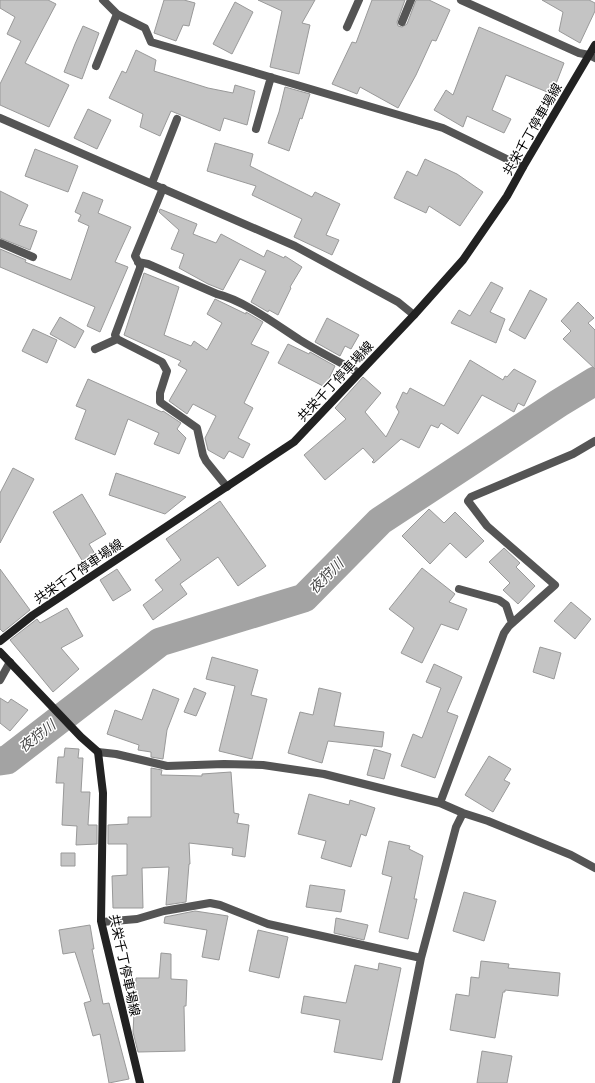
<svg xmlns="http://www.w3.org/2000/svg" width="595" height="1083" font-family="Cabin,'Noto Sans JP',sans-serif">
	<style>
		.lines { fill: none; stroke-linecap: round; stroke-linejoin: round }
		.river { stroke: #a3a3a3; stroke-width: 29 }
		.building { fill: #c4c4c4; stroke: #999 }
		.street { stroke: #555; stroke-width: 8 }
		.secondary { stroke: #222; stroke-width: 8 }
		.labels { text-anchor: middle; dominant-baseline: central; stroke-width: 3; stroke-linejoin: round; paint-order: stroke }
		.street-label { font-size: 13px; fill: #000; stroke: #fff }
		.water-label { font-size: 14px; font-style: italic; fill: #444; stroke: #fff }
	</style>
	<rect width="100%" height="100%" fill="#fff"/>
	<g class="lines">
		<path class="river" d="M0 761 7 760 160 642 304 598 380 521 559 403 595 381"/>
	</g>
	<path class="building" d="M0 0H48L56 4 25 63 69 85 49 127 0 105V84L21 41 7 34 15 17 0 8Z
		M164 0H184L195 3 189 26 183 25 176 41 154 33Z
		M258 0H315L302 23 310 25 299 74 270 67 282 11Z
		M372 0H405L397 22 398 26 402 27 407 24 416 0H429L450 10 436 41 432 40 416 75 398 108 360 87 357 94 332 84 352 42 356 43Z
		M542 0H589L595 3V11L580 43 559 31 563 12Z
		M235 2 253 12 232 54 213 44Z
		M83 26 99 33 82 79 64 72 75 44Z
		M479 27 564 63 552 94 506 75 492 110 511 119 504 133 467 116 463 127 434 110 446 90 453 95Z
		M136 50 156 60 154 71 208 88 233 93 235 85 255 91 247 125 224 118 220 131 171 111 160 136 140 127 143 114 109 98 122 71 126 73Z
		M285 87 310 94 302 119 300 118 289 151 268 143 279 112Z
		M88 109 111 120 97 149 74 138Z
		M215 143 253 154 250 166 312 197 315 192 340 204 326 235 339 240 332 255 294 237 302 219 252 195 256 186 207 171Z
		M35 149 78 166 68 192 25 176Z
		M425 159 457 174 483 192 460 226 429 206 426 213 394 198 407 171 417 176Z
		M0 191 28 205 19 225 37 231 30 250 0 238Z
		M83 192 103 200 98 213 131 227 115 262 128 267 100 332 87 326 95 307 0 267V249L26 260 25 262 71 280 89 226 78 221 81 215 75 212Z
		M160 209 197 224 193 234 216 243 221 234 264 257 267 250 284 258 285 256 302 267 290 287 291 288 278 315 269 310 268 312 251 302 266 271 240 259 223 290 208 284 179 268 184 254 171 249 179 230 159 212Z
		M144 273 179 287 164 335 191 346 194 341 207 350 222 323 207 314 215 299 246 314V312L263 322 251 344 269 352 244 403 253 408 238 438 250 444 243 458 229 451 224 459 208 450 205 438 216 416 193 404 187 414 169 401 187 370 178 365 181 361 124 335Z
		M491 282 503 288 490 312 505 319 496 343 451 323 459 310 470 316Z
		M530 290 547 299 525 339 509 330Z
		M578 302 594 318 588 323 595 330V369L563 339 571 331 561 321Z
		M60 317 84 331 75 348 50 334Z
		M327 318 359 335 351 349 345 346 340 356 315 342Z
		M33 329 57 340 47 363 22 351Z
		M288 344 309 354 310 352 335 366 325 387 278 363Z
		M470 360 503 380 505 376 507 377 514 369 536 381 524 406 518 403 514 412 482 395 458 434 441 423 438 428 431 425 419 448 401 439 374 463 372 462 374 460 363 448 325 480 304 455 346 419 335 408 363 377 381 393 365 412 386 437 399 412 396 407 403 392 407 394 410 388 444 406Z
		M88 379 162 412 163 411 181 423 177 429 186 438 179 454 154 444 159 433 128 419 115 455 75 439 86 410 76 406Z
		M13 468 34 479 0 543V493Z
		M116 473 186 497 165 514 109 495Z
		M82 494 106 534 89 544 95 554 83 562 53 512Z
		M220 501 266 566 238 586 218 557 180 584 187 594 153 620 143 605 163 590 155 580 181 560 166 539Z
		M429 509 444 523 455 512 484 541 466 558 450 543 430 564 402 536Z
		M504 548 520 563 516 567 535 586 518 604 503 590 510 583 489 562Z
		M422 568 455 594 449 602 467 609 458 630 441 624 422 663 401 653 414 628 389 609Z
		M0 569 30 610 3 632 0 629Z
		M117 569 131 590 113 601 100 580Z
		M571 602 591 619 575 639 554 621Z
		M67 608 83 636 61 648 79 669 53 692 10 640 37 619 40 623Z
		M540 647 561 653 554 679 533 672Z
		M212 657 258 670 251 695 267 699 252 759 219 751 235 686 206 679Z
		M434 664 462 677 447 712 458 716 435 778 401 766 413 734 422 738 441 688 426 682Z
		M194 688 206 693 196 716 184 712Z
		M319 688 341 693 334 726 384 732 382 747 328 741 322 763 288 753 300 712 313 715Z
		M153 689 179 699 167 730 163 759 151 757V752L138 750 139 745 107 734 115 710 142 720Z
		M0 698 8 703 11 699 28 710 10 731 0 723Z
		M65 748 79 749 78 758H83L81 792H90L88 825H97V844L76 845 77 826 62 825 64 783H56L58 757H64Z
		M374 749 391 754 384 779 367 775Z
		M489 756 511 769 504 780 510 783 493 812 465 795Z
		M151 768 162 770 161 775 202 776V774L231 772 234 813 239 814 237 823 249 825 245 857 232 855 233 848 189 843 190 864H189L186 902 166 905 169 867 142 868 143 908H113L112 876 127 875V844H108V825L128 824V817H151Z
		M309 794 349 805 350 800 375 808 366 836 361 834 351 867 321 858 326 841 298 834Z
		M389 841 410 846 409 849 423 856 414 899H417L408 939 379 932 392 877 382 874Z
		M61 853H75V866H61Z
		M310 885 345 890 341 912 306 907Z
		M464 892 496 901 484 941 453 931Z
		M195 911 228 916 219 960 202 957 207 930 164 923 165 917Z
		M336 918 368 925 364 940 334 933Z
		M90 925 94 949H92L103 1004 109 1003 129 1079 109 1083 100 1034 93 1036 84 1003 91 1001 75 952 63 954 59 930Z
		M258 930 288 937 279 978 249 971Z
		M161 953 171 954V979L187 980 186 1006H184L185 1051 138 1052 133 1032 136 978H159Z
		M481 961 509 964 508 968 560 973 558 996 505 990V992H503L495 1038 450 1030 456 994 469 996 471 977 479 978Z
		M379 963 401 968 382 1060 334 1052 340 1020 301 1013 304 996 346 1003 355 965 378 970Z
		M482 1051 512 1056 507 1083H477Z"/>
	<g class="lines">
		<path class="street" d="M103 0 117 14 145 28 151 42 443 128 523 167
			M461 0 579 53 589 55 595 58
			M402 22 411 0
			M347 27 359 0
			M96 66 117 14
			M0 118 295 246 398 302 414 315
			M256 129 271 77
			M152 183 177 119
			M163 188 135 256 140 265V268L115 335 117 339 162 362 167 371 160 393V402L197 428 203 455 206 461 227 487
			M0 243 33 257
			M138 262 148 264 217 294C243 300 277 325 300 340 319 352 340 362 359 373
			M95 349 117 339
			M459 589 499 600 506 605 512 623
			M0 680 10 662
			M98 752 116 754 167 766 224 764 263 765 324 774 440 803 463 813 488 821 571 855 595 868
			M440 803 504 633 509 626 555 585 487 526 468 501 471 497 573 454 595 441
			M102 922 137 919 164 911 210 903 220 905 268 924 421 958
			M396 1083 421 958 456 827 463 813"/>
		<path class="secondary" d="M0 641 33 615 294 442 414 315 463 260 507 196 523 167 595 45
			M0 652 81 737 98 752 103 793 101 921 140 1083"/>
	</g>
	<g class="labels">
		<g class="street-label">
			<text transform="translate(532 129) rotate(-60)">共栄千丁停車場線</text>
			<text transform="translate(335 381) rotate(-47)">共栄千丁停車場線</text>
			<text transform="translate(78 571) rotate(-34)">共栄千丁停車場線</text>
			<text transform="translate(125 965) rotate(78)">共栄千丁停車場線</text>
		</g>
		<g class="water-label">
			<text transform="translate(326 576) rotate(-45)">夜狩川</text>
			<text transform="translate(37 736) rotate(-38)">夜狩川</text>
		</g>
	</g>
</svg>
